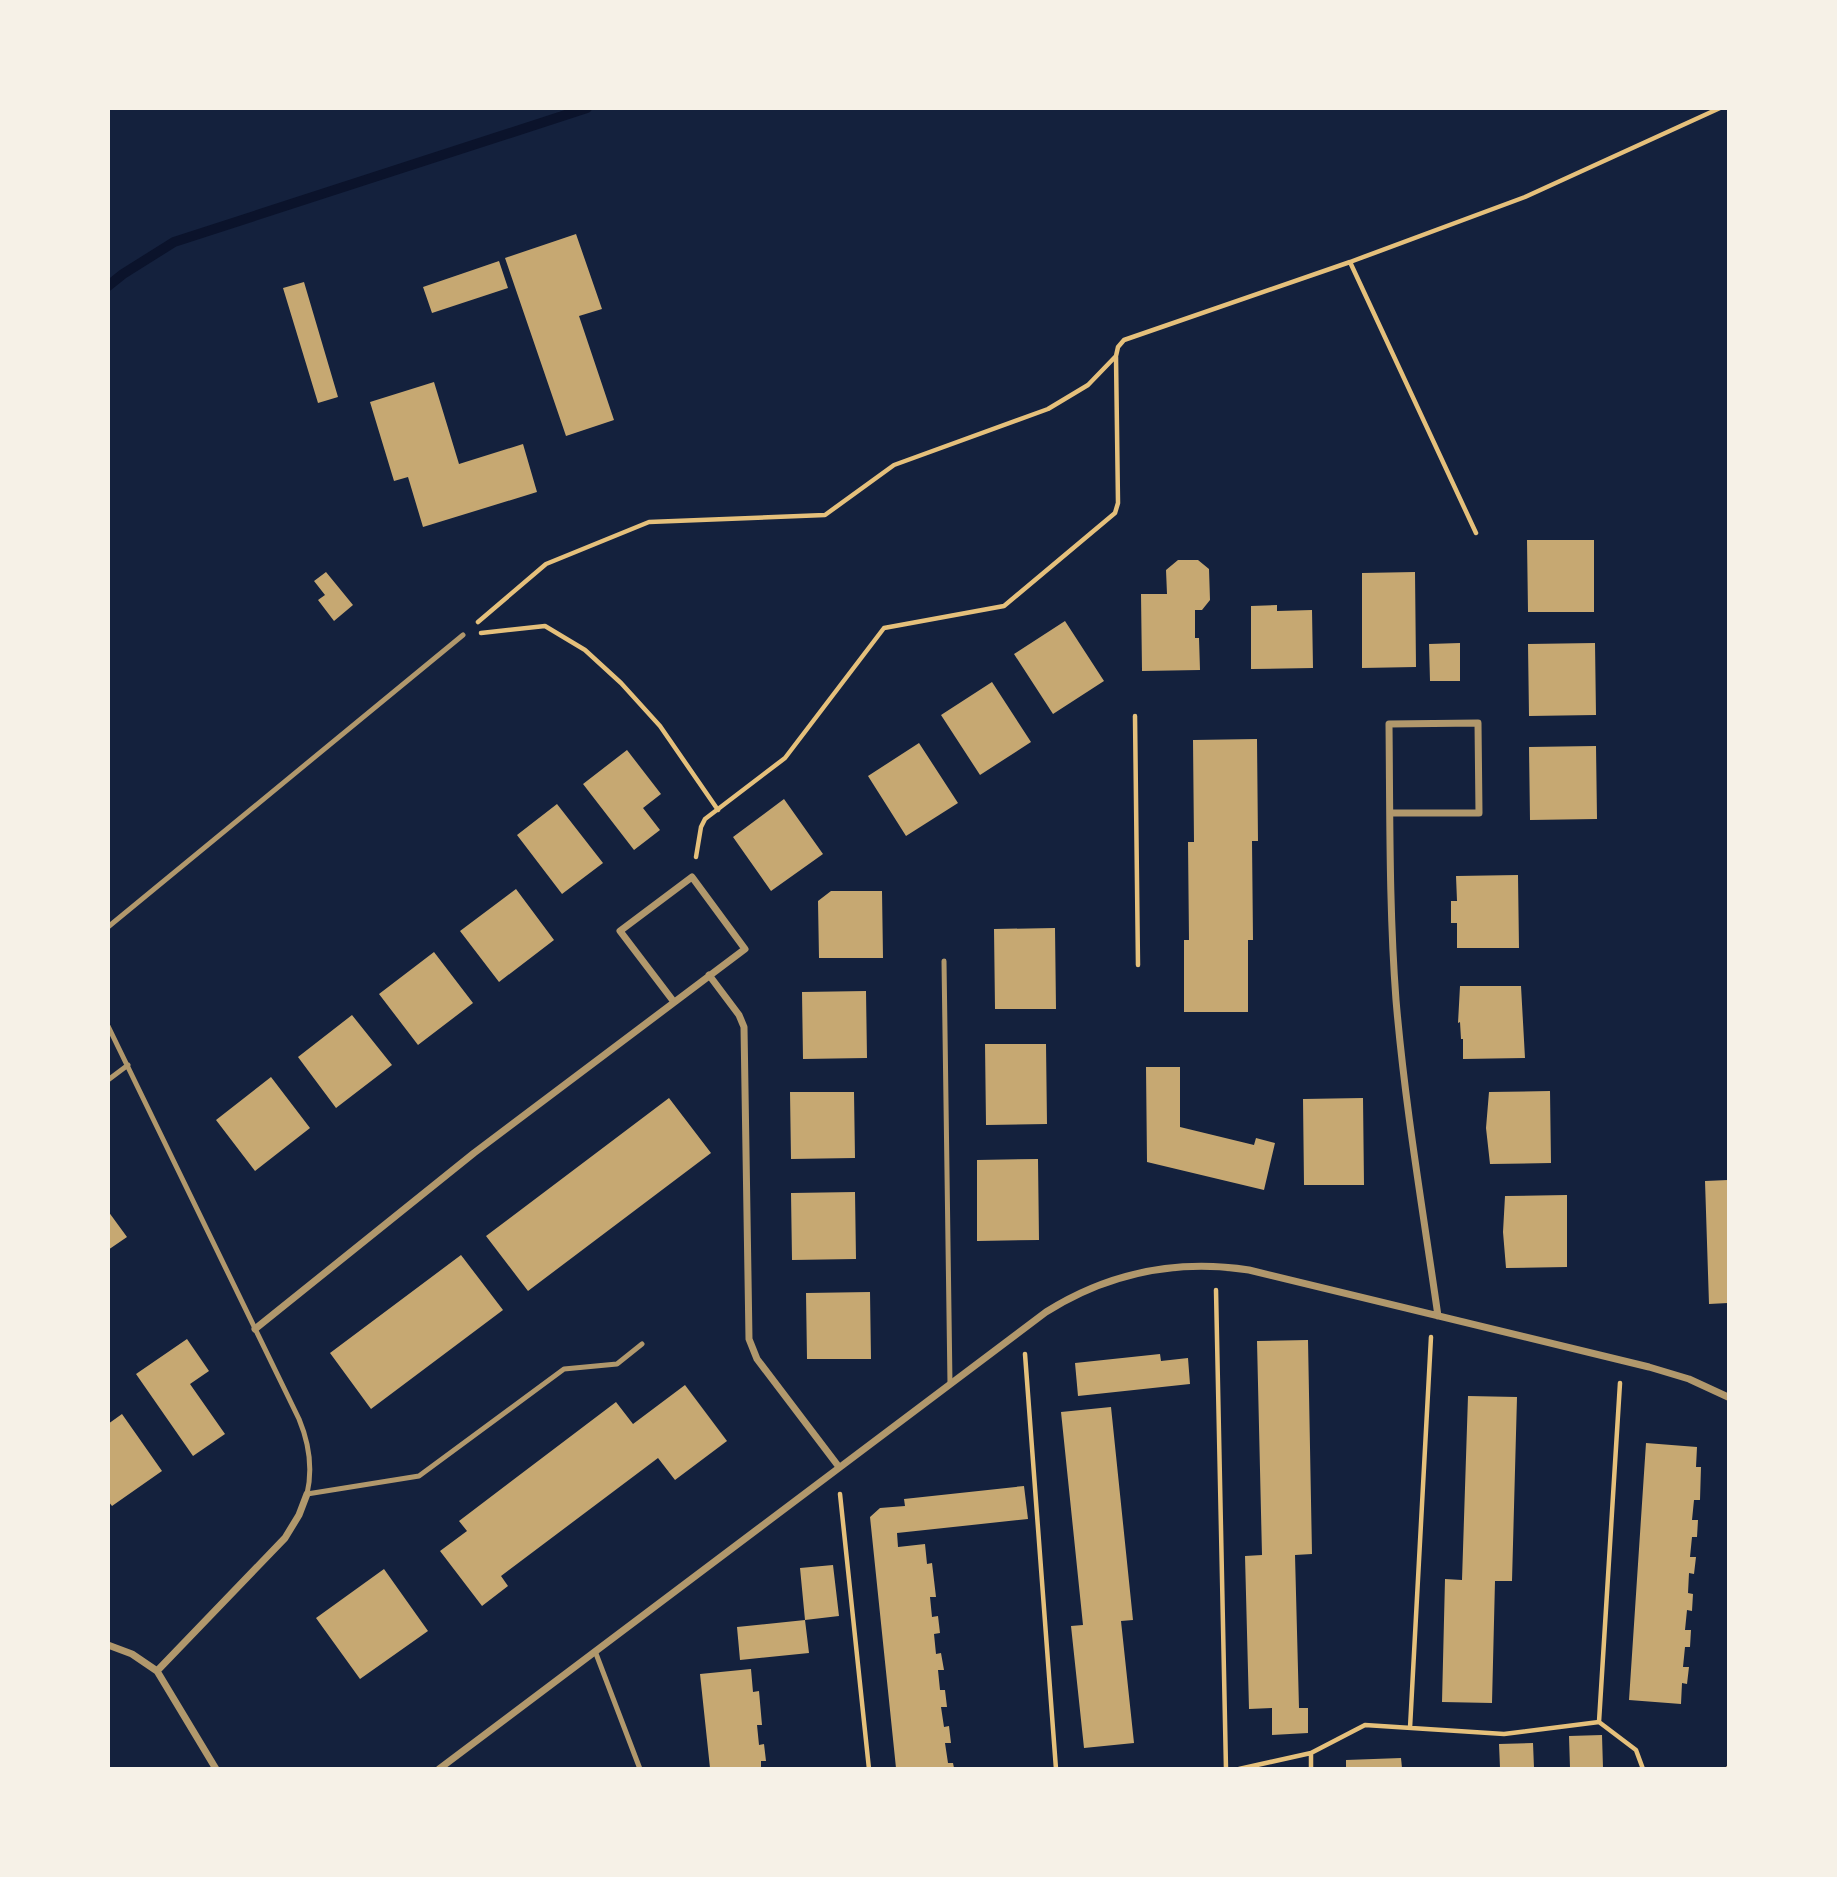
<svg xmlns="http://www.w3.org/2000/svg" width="1837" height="1877" font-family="'Golos Text',sans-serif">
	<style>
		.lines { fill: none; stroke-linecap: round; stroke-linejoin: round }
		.stream { stroke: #0b132b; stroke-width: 10 }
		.building { fill: #c6a872 }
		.path { stroke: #e5c07b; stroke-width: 4.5 }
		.service { stroke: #b1986c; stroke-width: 5 }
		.minor { stroke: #b1986c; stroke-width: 7 }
	</style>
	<rect width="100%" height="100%" fill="#14213d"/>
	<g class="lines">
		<path class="stream" d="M108 286 123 274 174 242 587 108"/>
	</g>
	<path class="building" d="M576 234 602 309 579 316 614 420 566 436 505 258Z
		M499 261 508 288 432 313 423 287Z
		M304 282 338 397 318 403 283 288Z
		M434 382 459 464 523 444 537 492 423 527 408 477 394 481 370 402Z
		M1527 540H1594V612H1528Z
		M1178 560H1198L1209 569 1210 600 1202 610H1195V638H1199L1200 670 1142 671 1141 594H1167L1166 570Z
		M326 572 353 605 334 621 318 600 325 595 314 581Z
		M1415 572 1416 667 1362 668V573Z
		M1277 605V611L1312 610 1313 668 1251 669V606Z
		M1065 621 1104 681 1053 714 1014 654Z
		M1460 643V681H1430L1429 644Z
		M1595 643 1596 715 1529 716 1528 644Z
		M992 682 1031 742 980 775 941 715Z
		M1257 739 1258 841H1252L1253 940H1248V1012H1184V940H1189L1188 842H1194L1193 740Z
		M919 743 958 803 906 836 868 776Z
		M1596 746 1597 819 1530 820 1529 747Z
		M627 750 661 794 643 808 660 830 634 850 583 784Z
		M784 799 823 854 771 891 733 837Z
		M557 804 603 863 562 894 517 835Z
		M1518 875 1519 948H1457V923H1451V901H1457L1456 876Z
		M516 889 554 940 499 982 460 931Z
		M831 891H882L883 958H819L818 901Z
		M1055 928 1056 1009H995L994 929Z
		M434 952 473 1003 418 1045 379 994Z
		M1460 986H1521L1525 1058 1463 1059V1039H1461L1460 1022 1458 1023Z
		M866 991 867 1058 803 1059 802 992Z
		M352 1015 392 1065 336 1108 298 1057Z
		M985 1044H1046L1047 1124 986 1125Z
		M1146 1067H1180V1127L1254 1145 1256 1138 1275 1143 1264 1190 1147 1162Z
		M271 1077 310 1128 255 1171 216 1120Z
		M1550 1091 1551 1163 1490 1164 1486 1128 1489 1092Z
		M790 1092H854L855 1158 791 1159Z
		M669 1098 711 1153 528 1291 486 1236Z
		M1363 1098 1364 1185H1304L1303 1099Z
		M1038 1159 1039 1240 977 1241V1160Z
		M1728 1180V1303L1709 1304 1705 1181Z
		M855 1192 856 1259 792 1260 791 1193Z
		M1567 1195V1267L1506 1268 1503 1232 1505 1196Z
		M108 1211 127 1237 108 1250Z
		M461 1255 503 1310 371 1409 330 1353Z
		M870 1292 871 1359H807L806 1293Z
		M187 1339 209 1371 190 1384 225 1434 193 1456 136 1374Z
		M1308 1340 1312 1554 1295 1555 1299 1708H1308V1733L1272 1735V1708L1249 1709 1245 1556 1262 1555 1257 1341Z
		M1160 1354 1161 1361 1188 1358 1190 1384 1078 1396 1075 1363Z
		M685 1385 727 1441 675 1480 658 1458 501 1576 508 1586 482 1606 440 1551 467 1531 459 1521 616 1402 633 1424Z
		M1468 1396 1517 1397 1512 1581H1495L1492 1703 1442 1702 1445 1579 1462 1580Z
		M1111 1407 1133 1620 1121 1621 1134 1743 1084 1748 1071 1626 1083 1625 1061 1412Z
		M122 1414 162 1471 112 1506 108 1501V1424Z
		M1646 1443 1697 1447 1696 1467H1701L1700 1500H1694L1692 1520H1698L1697 1537H1692L1690 1557H1696L1694 1574 1689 1573 1688 1593 1693 1594 1692 1611 1687 1610 1685 1630H1691L1690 1647H1685L1683 1667H1689L1687 1684 1682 1683 1681 1704 1629 1700Z
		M1024 1486 1028 1519 897 1533 898 1547 925 1544 927 1564 932 1563 936 1597H930L932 1617 938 1616 940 1633 934 1634 936 1654 941 1653 944 1670H938L940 1690H945L947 1707H941L944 1727 949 1726 951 1743H945L948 1763H953L954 1768H896L870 1517 880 1508 905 1506 904 1499Z
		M833 1565 839 1616 805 1620 800 1568Z
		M384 1569 428 1631 360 1679 316 1618Z
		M805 1620 809 1653 740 1660 737 1627Z
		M751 1669 753 1692 759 1691 762 1725H757L759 1745 764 1744 766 1761H761V1768H710L700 1674Z
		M1602 1735 1603 1768H1570L1569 1736Z
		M1533 1743 1534 1768H1500L1499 1744Z
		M1401 1758 1402 1768H1346V1760Z"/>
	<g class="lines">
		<path class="path" d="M1350 262 1476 533
			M478 622 546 564 649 522 825 515 894 465 1048 409 1088 385 1116 356 1118 347 1124 340 1350 262 1525 197 1720 108
			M481 633 545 626 585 650 621 683 660 726 718 810
			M1135 716 1138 965
			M696 857 701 827 705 819 785 758 884 628 1004 606 1115 513 1118 503 1116 357
			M1216 1290 1226 1769
			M1025 1354 1056 1769
			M840 1494 869 1769
			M1599 1722 1636 1750 1643 1769
			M1410 1728 1431 1337
			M1239 1769 1311 1753 1365 1725 1504 1734 1599 1722 1620 1383
			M1311 1769V1753
			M1727 1769 1728 1768"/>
		<path class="service" d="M108 927 463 635
			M944 961 950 1384
			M108 1026 299 1419C309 1443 313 1468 307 1494L419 1476 564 1369 617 1364 642 1344
			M108 1080 128 1065
			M595 1651 640 1769"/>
		<path class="minor" d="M1390 813H1479L1478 723 1389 724C1390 816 1389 908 1396 1000 1405 1106 1423 1211 1438 1316
			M709 975 739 1015 744 1027 749 1339 757 1359 839 1467
			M255 1329 474 1153 745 949 692 877 620 931 674 1002
			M108 1645 132 1654 157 1671 216 1769
			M157 1671 285 1538 299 1515 307 1494
			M439 1769 1046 1312C1108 1273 1176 1259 1249 1270L1649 1367 1689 1379 1728 1397"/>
	</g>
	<rect width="1837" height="1877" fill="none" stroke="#f6f1e7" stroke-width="220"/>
</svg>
